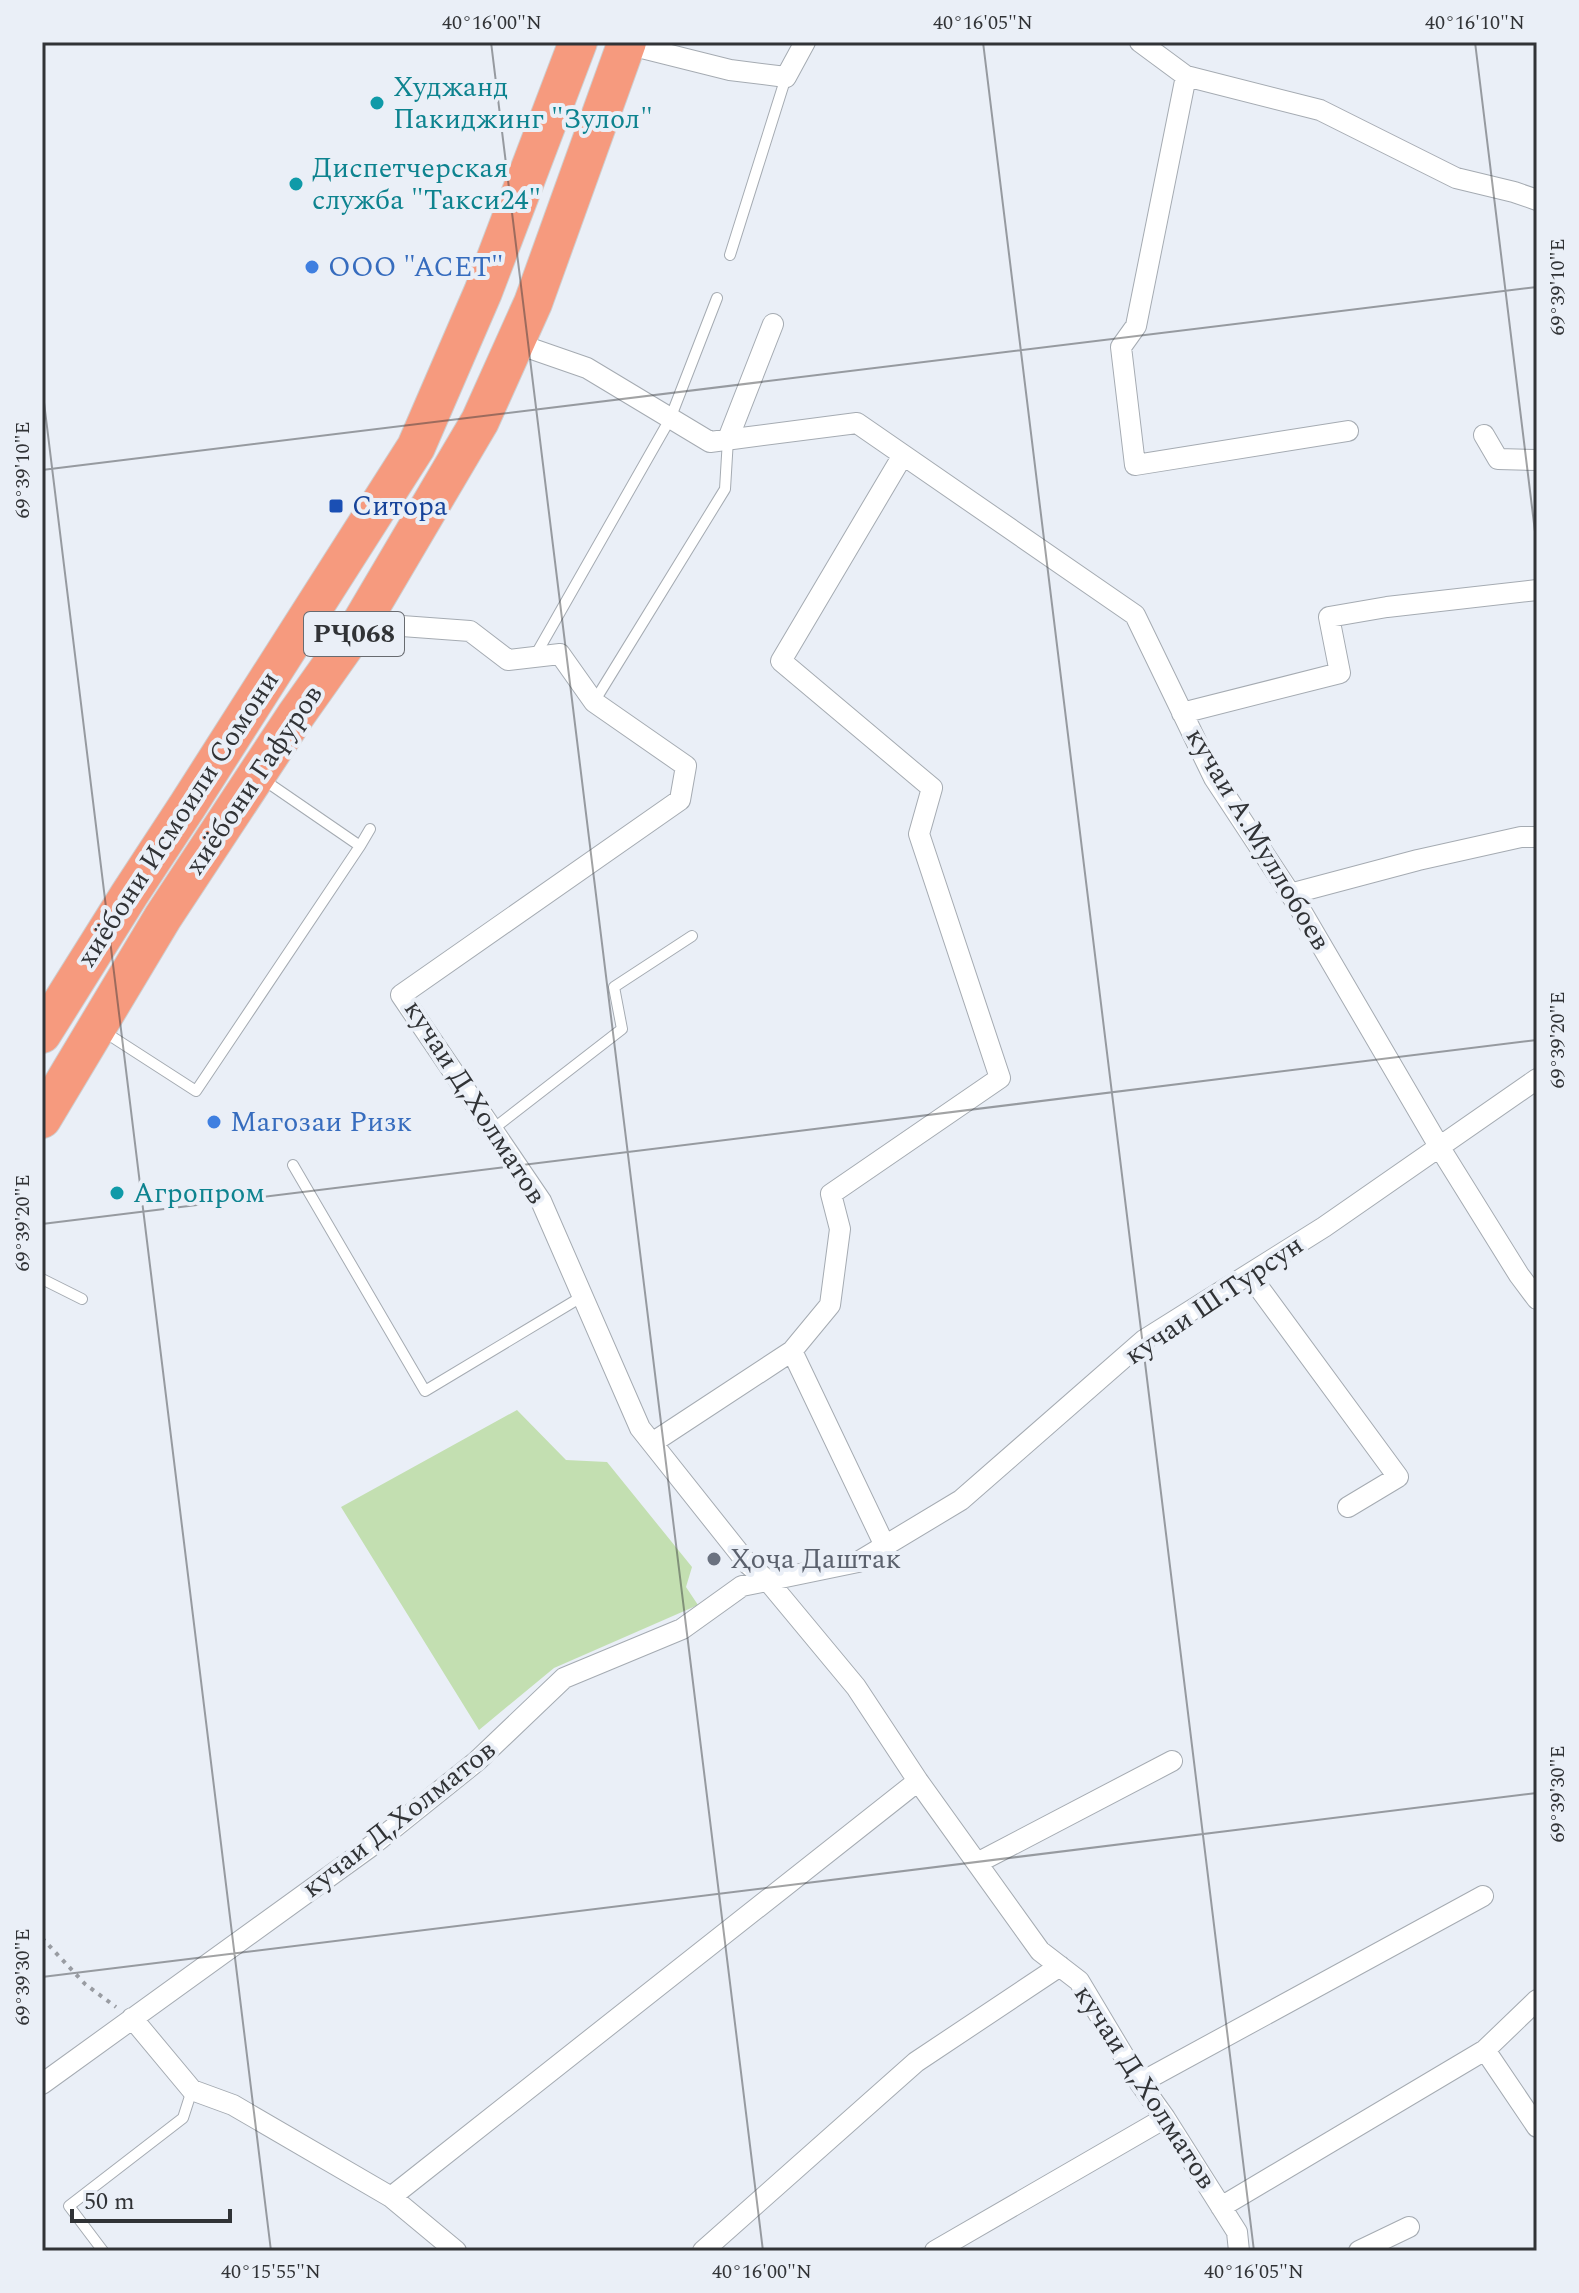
<svg xmlns="http://www.w3.org/2000/svg" width="1579" height="2293" font-family="Spectral,serif">
	<style>
		.green { fill: #c3dfb1 }
		.lines { fill: none; stroke-linecap: round; stroke-linejoin: round }
		.lane-casing { stroke: #a5abb2; stroke-width: 12 }
		.street-casing { stroke: #a5abb2; stroke-width: 22 }
		.highway-casing { stroke: #cececf; stroke-width: 40 }
		.path { stroke: #999ca2; stroke-width: 4; stroke-dasharray: 4 6; stroke-linecap: butt }
		.lane { stroke: #fff; stroke-width: 10 }
		.street { stroke: #fff; stroke-width: 20 }
		.highway { stroke: #f69a7e; stroke-width: 38 }
		.ticks { fill: none; stroke: #313336; stroke-width: 2; stroke-opacity: 0.45 }
		.culture-dot { fill: #0f9aa8; stroke: #eaeff7; stroke-width: 3 }
		.shop-dot { fill: #3f7fe0; stroke: #eaeff7; stroke-width: 3 }
		.transit-dot { fill: #1a4fb4; stroke: #eaeff7; stroke-width: 3 }
		.worship-dot { fill: #6b7280; stroke: #eaeff7; stroke-width: 3 }
		.labels { text-anchor: middle; dominant-baseline: central; stroke-width: 8; stroke-linejoin: round; paint-order: stroke }
		.shield { fill: #eaeff7; stroke: #686b70; stroke-width: 2 }
		.shield-label { font-size: 26px; font-weight: bold; fill: #313336 }
		.culture-label { font-size: 28px; fill: #0d838f; stroke: #eaeff7; text-anchor: start }
		.shop-label { font-size: 28px; fill: #366cbe; stroke: #eaeff7; text-anchor: start }
		.transit-label { font-size: 28px; fill: #164399; stroke: #eaeff7; text-anchor: start }
		.street-label { font-size: 28px; fill: #313336; stroke: #eaeff7 }
		.worship-label { font-size: 28px; fill: #5b616d; stroke: #eaeff7; text-anchor: start }
		.neatline { fill: none; stroke: #313336; stroke-width: 3 }
		.ticks-label { font-size: 20px; text-anchor: middle; fill: #313336 }
	</style>
	<rect width="100%" height="100%" fill="#eaeff7"/>
	<path class="green" d="M517 1410 566 1460 607 1462 692 1567 686 1587 698 1605 554 1668 479 1730 341 1507Z"/>
	<g class="lines">
		<g class="lane-casing">
			<path id="lane" d="M730 255 786 77
				M535 656 670 419 717 298
				M594 702 725 489 728 439
				M261 778 360 846 370 829
				M103 1031 196 1091 360 846
				M493 1129 622 1029 614 987 692 936
				M293 1165 425 1391 583 1296
				M42 1279 82 1299
				M103 2251 69 2206 183 2118 192 2090"/>
		</g>
		<g class="street-casing">
			<path id="street" d="M1140 42 1186 76 1320 110 1456 178 1514 192 1537 200
				M626 44 730 70 786 77 805 42
				M1186 76 1136 326 1121 347 1135 465 1348 431
				M515 343 587 368 710 442 857 423 1135 615 1214 778 1299 907 1440 1148 1519 1275 1537 1299
				M1484 435 1498 459 1537 460
				M728 439 773 324
				M361 623 470 631 508 660 560 654 594 702 686 766 680 800 401 995 541 1201 640 1428 748 1564 768 1581 856 1687 918 1781 1040 1951 1079 1981 1140 2083 1165 2118 1237 2232 1239 2251
				M1182 713 1340 673 1329 617 1387 607 1537 590
				M1290 894 1418 860 1521 837H1537
				M1249 1274 1398 1477 1348 1507
				M652 1443 792 1351
				M885 1546 792 1351 830 1305 840 1229 831 1194 1000 1078 919 834 932 788 781 661 903 455
				M977 1863 1172 1761
				M132 2018 192 2090 233 2105 391 2197 456 2251
				M1485 2050 1537 2127
				M1140 2083 1483 1896
				M42 2084 370 1847 477 1761 564 1678 682 1629 742 1586 858 1562 961 1500 1144 1340 1324 1227 1537 1079
				M391 2197 918 1781
				M1221 2207 1485 2050 1537 2000
				M703 2251 916 2062 1060 1966
				M935 2251 1165 2118
				M1359 2251 1409 2227"/>
		</g>
		<g class="highway-casing">
			<path id="highway" d="M42 1034 129 895 188 805 416 447 483 292 578 42
				M42 1119 163 917 296 715 361 623 480 421 533 303 627 42"/>
		</g>
		<path class="path" d="M42 1938 85 1984 116 2007"/>
		<use href="#lane" class="lane"/>
		<use href="#street" class="street"/>
		<use href="#highway" class="highway"/>
	</g>
	<path class="ticks" d="M491 42 763 2251M983 42 1254 2251M1475 42 1537 548M42 386 271 2251M42 470 1537 287M42 1224 1537 1040M42 1977 1537 1793"/>
	<g class="culture-dot">
		<circle cx="377" cy="103" r="8"/>
		<circle cx="296" cy="184" r="8"/>
		<circle cx="117" cy="1193" r="8"/>
	</g>
	<g class="shop-dot">
		<circle cx="312" cy="267" r="8"/>
		<circle cx="214" cy="1122" r="8"/>
	</g>
	<rect class="transit-dot" x="328" y="498" width="16" height="16" rx="4"/>
	<circle class="worship-dot" cx="714" cy="1559" r="8"/>
	<g class="labels">
		<rect class="shield" x="304" y="612" width="100" height="44" rx="6"/>
		<g class="shield-label">
			<text x="354" y="634">РҶ068</text>
		</g>
		<g class="culture-label">
			<text x="393" y="87">Худжанд<tspan x="393" dy="32">Пакиджинг "Зулол"</tspan></text>
			<text x="312" y="168">Диспетчерская<tspan x="312" dy="32">служба "Такси24"</tspan></text>
			<text x="133" y="1193">Агропром</text>
		</g>
		<g class="shop-label">
			<text x="328" y="267">ООО "АСЕТ"</text>
			<text x="230" y="1122">Магозаи Ризк</text>
		</g>
		<g class="transit-label">
			<text x="352" y="506">Ситора</text>
		</g>
		<g class="street-label">
			<text transform="translate(254 780) rotate(-56)">хиёбони Гафуров</text>
			<text transform="translate(178 819) rotate(-57)">хиёбони Исмоили Сомони</text>
			<text transform="translate(1258 839) rotate(59)">кучаи А.Муллобоев</text>
			<text transform="translate(475 1102) rotate(57)">кучаи Д,Холматов</text>
			<text transform="translate(1214 1300) rotate(-34)">кучаи Ш.Турсун</text>
			<text transform="translate(399 1819) rotate(-38)">кучаи Д,Холматов</text>
			<text transform="translate(1145 2087) rotate(57)">кучаи Д,Холматов</text>
		</g>
		<g class="worship-label">
			<text x="730" y="1559">Ҳоҷа Даштак</text>
		</g>
	</g>
	<rect width="1579" height="2293" fill="none" stroke="#eaeff7" stroke-width="88"/>
	<path d="M72 2209v12h158v-12" fill="none" stroke="#313336" stroke-width="4"/>
	<text x="84" y="2209" font-size="24" fill="#313336" stroke="#eaeff7" stroke-width="6" paint-order="stroke">50 m</text>
	<rect x="44" y="44" width="1491" height="2205" class="neatline"/>
	<g class="ticks-label">
		<text x="492" y="29">40°16'00"N</text>
		<text x="983" y="29">40°16'05"N</text>
		<text x="1475" y="29">40°16'10"N</text>
		<text transform="translate(1557 287) rotate(-90)" y="7">69°39'10"E</text>
		<text transform="translate(22 470) rotate(-90)" y="7">69°39'10"E</text>
		<text transform="translate(1557 1040) rotate(-90)" y="7">69°39'20"E</text>
		<text transform="translate(22 1223) rotate(-90)" y="7">69°39'20"E</text>
		<text transform="translate(1557 1794) rotate(-90)" y="7">69°39'30"E</text>
		<text transform="translate(22 1977) rotate(-90)" y="7">69°39'30"E</text>
		<text x="271" y="2278">40°15'55"N</text>
		<text x="762" y="2278">40°16'00"N</text>
		<text x="1254" y="2278">40°16'05"N</text>
	</g>
</svg>
